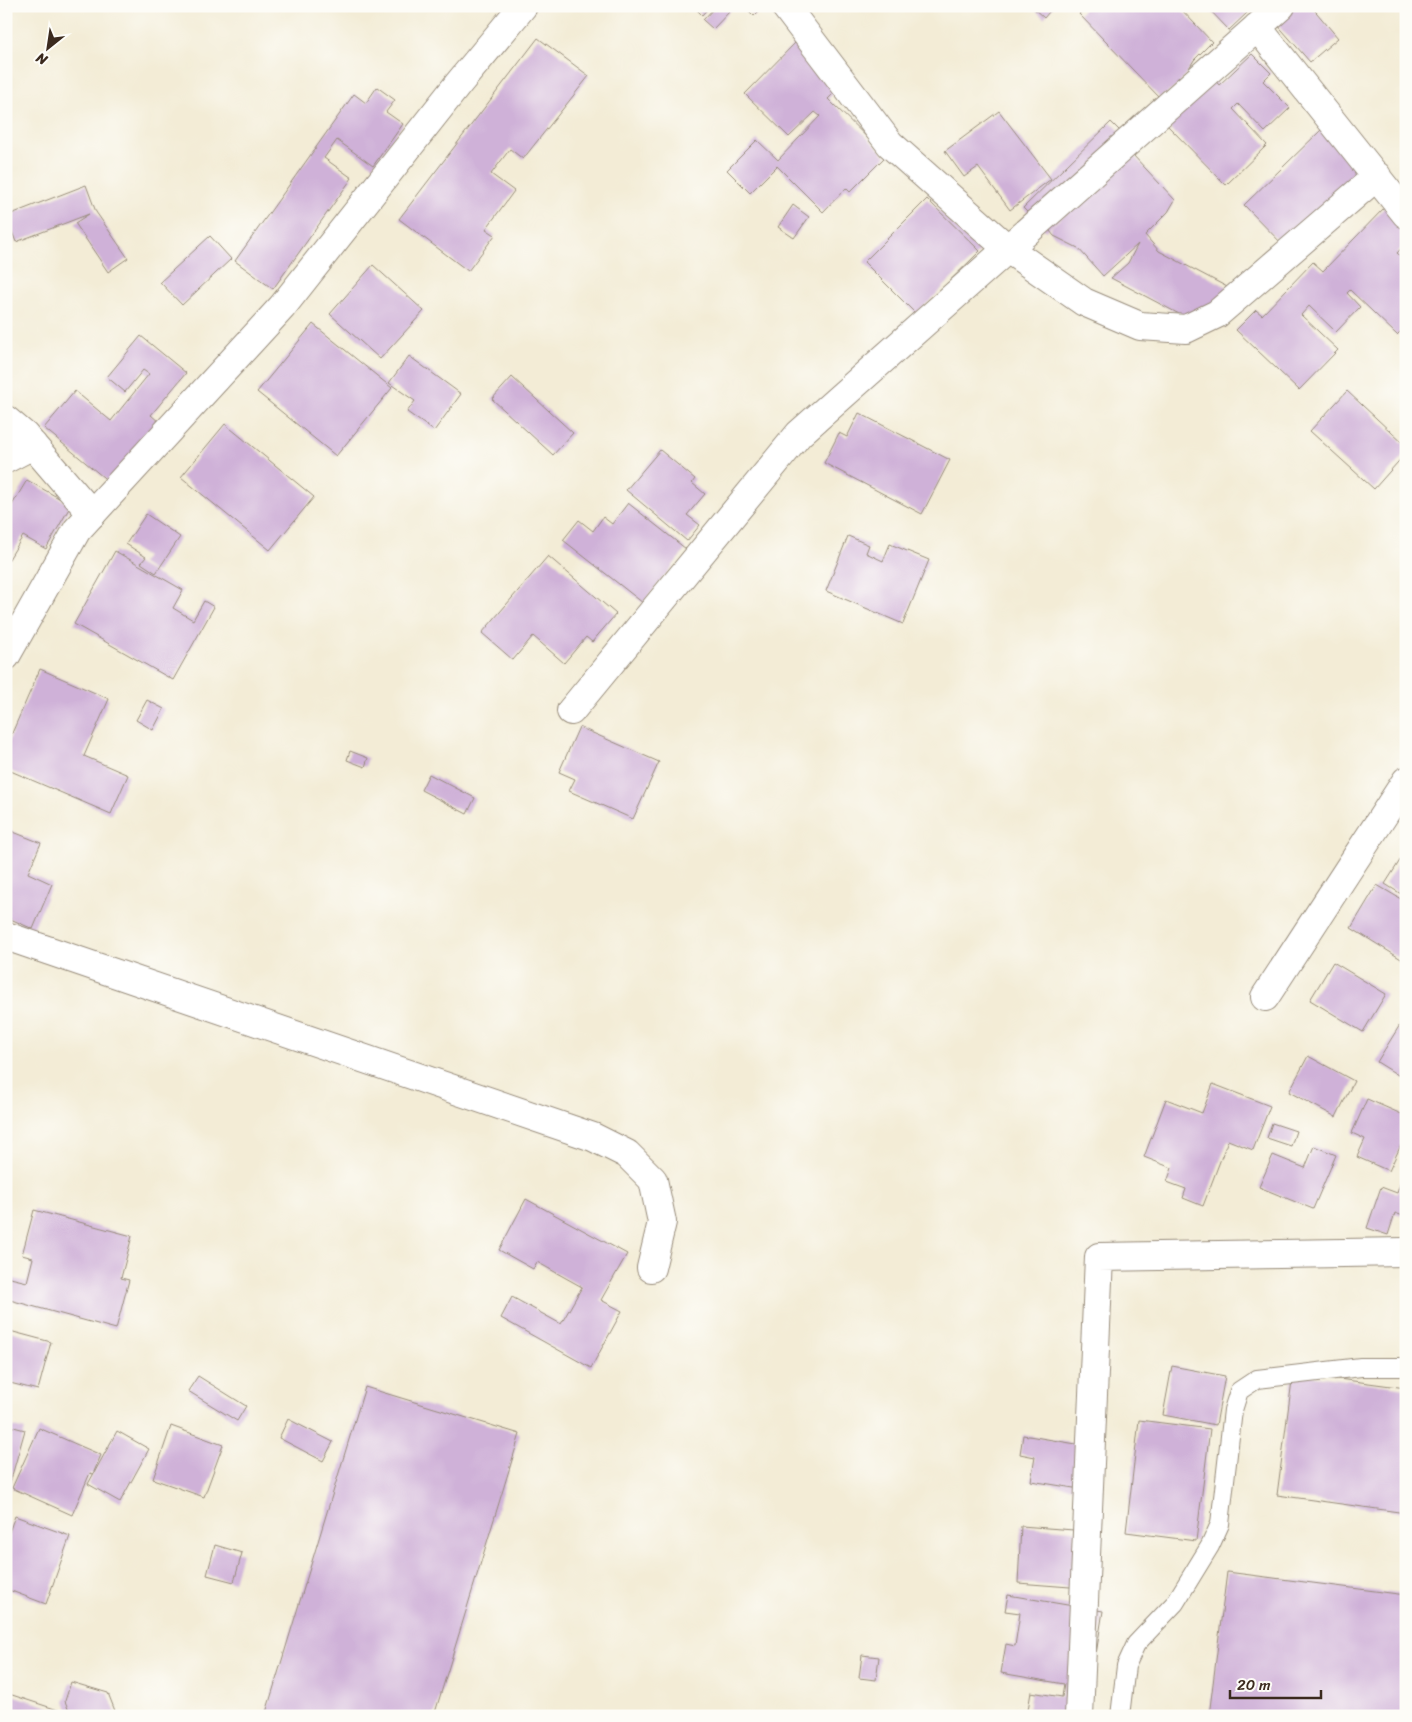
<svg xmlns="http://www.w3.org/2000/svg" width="1412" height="1722" font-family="Sriracha,sans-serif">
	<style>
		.building { fill: #cfb1d8 }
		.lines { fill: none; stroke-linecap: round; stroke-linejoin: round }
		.service-casing { stroke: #978b7a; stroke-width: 20 }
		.minor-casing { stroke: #978b7a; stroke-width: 30 }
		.tertiary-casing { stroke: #978b7a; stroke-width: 30 }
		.service { stroke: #fff; stroke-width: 18 }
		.minor { stroke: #fff; stroke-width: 28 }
		.tertiary { stroke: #fff; stroke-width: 28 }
	</style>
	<rect width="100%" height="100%" fill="#fdfcf7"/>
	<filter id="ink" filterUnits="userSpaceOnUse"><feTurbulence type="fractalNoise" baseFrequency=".02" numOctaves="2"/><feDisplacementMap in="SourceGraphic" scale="10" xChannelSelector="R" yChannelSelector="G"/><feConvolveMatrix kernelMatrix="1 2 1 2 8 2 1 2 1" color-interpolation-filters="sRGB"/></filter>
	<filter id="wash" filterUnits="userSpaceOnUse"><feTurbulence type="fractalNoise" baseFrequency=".0096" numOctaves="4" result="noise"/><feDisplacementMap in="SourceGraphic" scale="20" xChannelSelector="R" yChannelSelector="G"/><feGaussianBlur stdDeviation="1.12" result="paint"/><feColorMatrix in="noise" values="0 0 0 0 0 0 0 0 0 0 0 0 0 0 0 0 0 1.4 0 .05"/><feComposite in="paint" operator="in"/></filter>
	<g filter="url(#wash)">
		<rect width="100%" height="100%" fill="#f3ecd6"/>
		<g id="blocks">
			<path class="building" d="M693 6H710L702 15Z
				M716 6H727L731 10 713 29 703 20Z
				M744 6H764L754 16Z
				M1031 6H1054L1044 18Z
				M1087 6H1152L1158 9 1159 6H1178L1212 42 1194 60 1179 85 1160 98 1079 14Z
				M1206 6H1243L1248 12 1229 30Z
				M1292 6H1311L1338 38 1310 62 1275 22Z
				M538 38 589 76 523 159 510 149 491 174 514 191 486 229 495 235 468 271 399 219Z
				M798 40 843 84 828 99 886 156 850 192 846 188 823 212 777 166 750 193 727 170 757 140 778 160 820 116 815 112 789 137 745 94Z
				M1252 54 1271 73 1263 81 1290 108 1265 132 1238 104 1233 109 1267 145 1226 185 1167 125 1214 79 1219 85Z
				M377 87 395 100 386 112 403 124 373 166 337 140 324 158 352 178 273 289 235 261 354 94 366 103Z
				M999 111 1051 179 1010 210 978 167 964 177 945 151Z
				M1111 122 1134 145 1046 231 1023 208Z
				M1322 129 1367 175 1289 251 1244 205Z
				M1132 154 1175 200 1168 212 1145 235 1159 251 1231 289 1200 325 1111 278 1128 263 1138 244 1103 276 1078 248 1054 236 1050 231 1052 226Z
				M86 185 96 212 128 258 108 272 75 223 89 214 16 242 6 216Z
				M927 199 980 251 916 314 864 262Z
				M793 205 809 217 794 238 778 227Z
				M1385 207 1406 227V243L1397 253 1406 261V326L1397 335 1350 290 1347 293 1360 307 1336 332 1309 306 1301 315 1338 350 1299 390 1236 330 1256 310 1262 315 1313 262 1323 271Z
				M210 236 231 259 182 305 160 282Z
				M373 265 424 311 380 359 330 314Z
				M313 324 392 388 336 456 257 392Z
				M141 336 186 373 151 415 159 422 109 482 44 428 75 391 111 421 149 374 143 370 125 392 107 377Z
				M409 356 461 394 434 431 407 412 415 401 389 383Z
				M512 377 573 433 553 455 492 399Z
				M1347 391 1406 446V453L1374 489 1310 431Z
				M859 413 950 460 922 514 824 463 839 433 847 437Z
				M225 424 314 497 270 550 181 477Z
				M660 450 695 479 692 483 705 494 687 515 700 525 687 541 626 490Z
				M27 480 71 505 46 549 23 536 6 564V515Z
				M628 503 686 549 643 603 563 540 579 520 593 531 603 517 612 524Z
				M146 514 180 537 156 573 141 563 146 557 126 544Z
				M848 536 869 545 866 553 883 561 890 544 929 560 903 624 826 591Z
				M115 551 183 590 173 608 193 620 204 601 214 607 173 680 74 624Z
				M548 556 616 614 592 642 586 637 564 663 533 636 513 660 482 633Z
				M40 669 109 699 84 756 128 775 111 814 6 769V747Z
				M147 700 164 709 153 730 136 720Z
				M579 727 659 762 633 819 569 791 575 779 559 772Z
				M350 751 368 758 365 767 347 760Z
				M429 774 475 798 467 814 421 790Z
				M6 829 41 843 28 873 52 884 33 929 6 917Z
				M1406 851V897L1385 884Z
				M1377 885 1406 902V962L1351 928Z
				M1333 962 1386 994 1363 1032 1310 1000Z
				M1406 1015V1080L1377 1062Z
				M1308 1056 1354 1081 1336 1117 1289 1092Z
				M1213 1084 1270 1106 1253 1150 1228 1140 1203 1206 1183 1198 1186 1189 1167 1182 1172 1168 1144 1157 1166 1099 1202 1113Z
				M1367 1099 1406 1116V1134L1389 1171 1357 1157 1365 1139 1352 1133Z
				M1272 1123 1296 1131 1291 1146 1267 1138Z
				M1314 1146 1336 1155 1313 1209 1259 1187 1273 1155 1305 1168Z
				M1405 1157 1406 1217 1395 1213 1388 1235 1367 1228 1381 1187 1397 1193 1405 1170 1401 1169Z
				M526 1199 627 1254 601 1300 622 1311 591 1368 501 1318 512 1297 561 1324 582 1287 537 1262 533 1269 499 1250Z
				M34 1210 132 1236 121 1278 129 1280 116 1329 6 1299V1277L27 1282 33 1258 22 1255Z
				M6 1330 51 1342 38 1390 6 1382Z
				M1172 1366 1225 1376 1216 1425 1163 1415Z
				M1293 1373 1406 1388V1513L1277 1495Z
				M198 1376 246 1406 237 1421 188 1391Z
				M365 1387 520 1434 434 1716H265Z
				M288 1419 333 1442 323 1461 279 1438Z
				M1139 1420 1210 1429 1196 1541 1126 1532Z
				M6 1425 25 1430 7 1493H6Z
				M171 1426 223 1445 204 1497 153 1479Z
				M39 1428 101 1455 93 1474 90 1473 72 1515 12 1488Z
				M117 1431 149 1449 120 1502 88 1484Z
				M1023 1435 1094 1447 1086 1490 1031 1481 1035 1457 1020 1454Z
				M15 1516 70 1536 46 1604 6 1589V1540Z
				M1021 1526 1100 1532 1096 1589 1018 1583Z
				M215 1545 242 1553 234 1582 207 1575Z
				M1227 1572 1406 1595V1716H1209Z
				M1008 1595 1103 1611 1086 1716H1027L1031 1692 1062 1697 1064 1684 1001 1673 1006 1644 1015 1646 1020 1613 1005 1611Z
				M862 1655 879 1657 876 1680 859 1678Z
				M71 1682 108 1693 117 1716H6V1693L70 1714 65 1701Z"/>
		</g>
	</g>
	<g filter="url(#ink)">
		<use href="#blocks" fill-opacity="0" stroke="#978b7a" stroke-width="1"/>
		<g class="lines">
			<g class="service-casing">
				<path id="service" d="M1120 1716 1126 1666 1136 1644 1175 1603 1210 1546 1220 1524 1233 1410 1239 1391 1257 1379 1361 1367H1406"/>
			</g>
			<g class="minor-casing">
				<path id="minor" d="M785 6 890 144 1008 249 1084 302 1140 326 1186 329 1217 314 1377 176
					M1257 27 1406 214
					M6 420 25 436 92 514
					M6 459 33 445
					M571 711 799 434 1281 6
					M6 936 593 1137 627 1154 653 1180 662 1222 651 1268
					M1265 997 1406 781
					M1079 1716 1099 1257 1406 1252"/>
			</g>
			<g class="tertiary-casing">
				<path id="tertiary" d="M6 656 77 530 282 307 459 83 523 6"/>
			</g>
			<use href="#service" class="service"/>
			<use href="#minor" class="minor"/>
			<use href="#tertiary" class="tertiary"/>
		</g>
	</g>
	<rect width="1412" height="1722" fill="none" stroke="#fdfcf7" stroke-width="25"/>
	<g transform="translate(48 48) rotate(210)" stroke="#fdfcf7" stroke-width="4" paint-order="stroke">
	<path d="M0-4L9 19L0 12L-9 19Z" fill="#3b2a1e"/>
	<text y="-8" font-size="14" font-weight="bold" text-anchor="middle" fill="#3b2a1e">N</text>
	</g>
	<path d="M1230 1690v8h91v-8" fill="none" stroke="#3b2a1e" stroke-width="2.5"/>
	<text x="1237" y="1690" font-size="15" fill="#3b2a1e" stroke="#fdfcf7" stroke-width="4" paint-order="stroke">20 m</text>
</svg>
